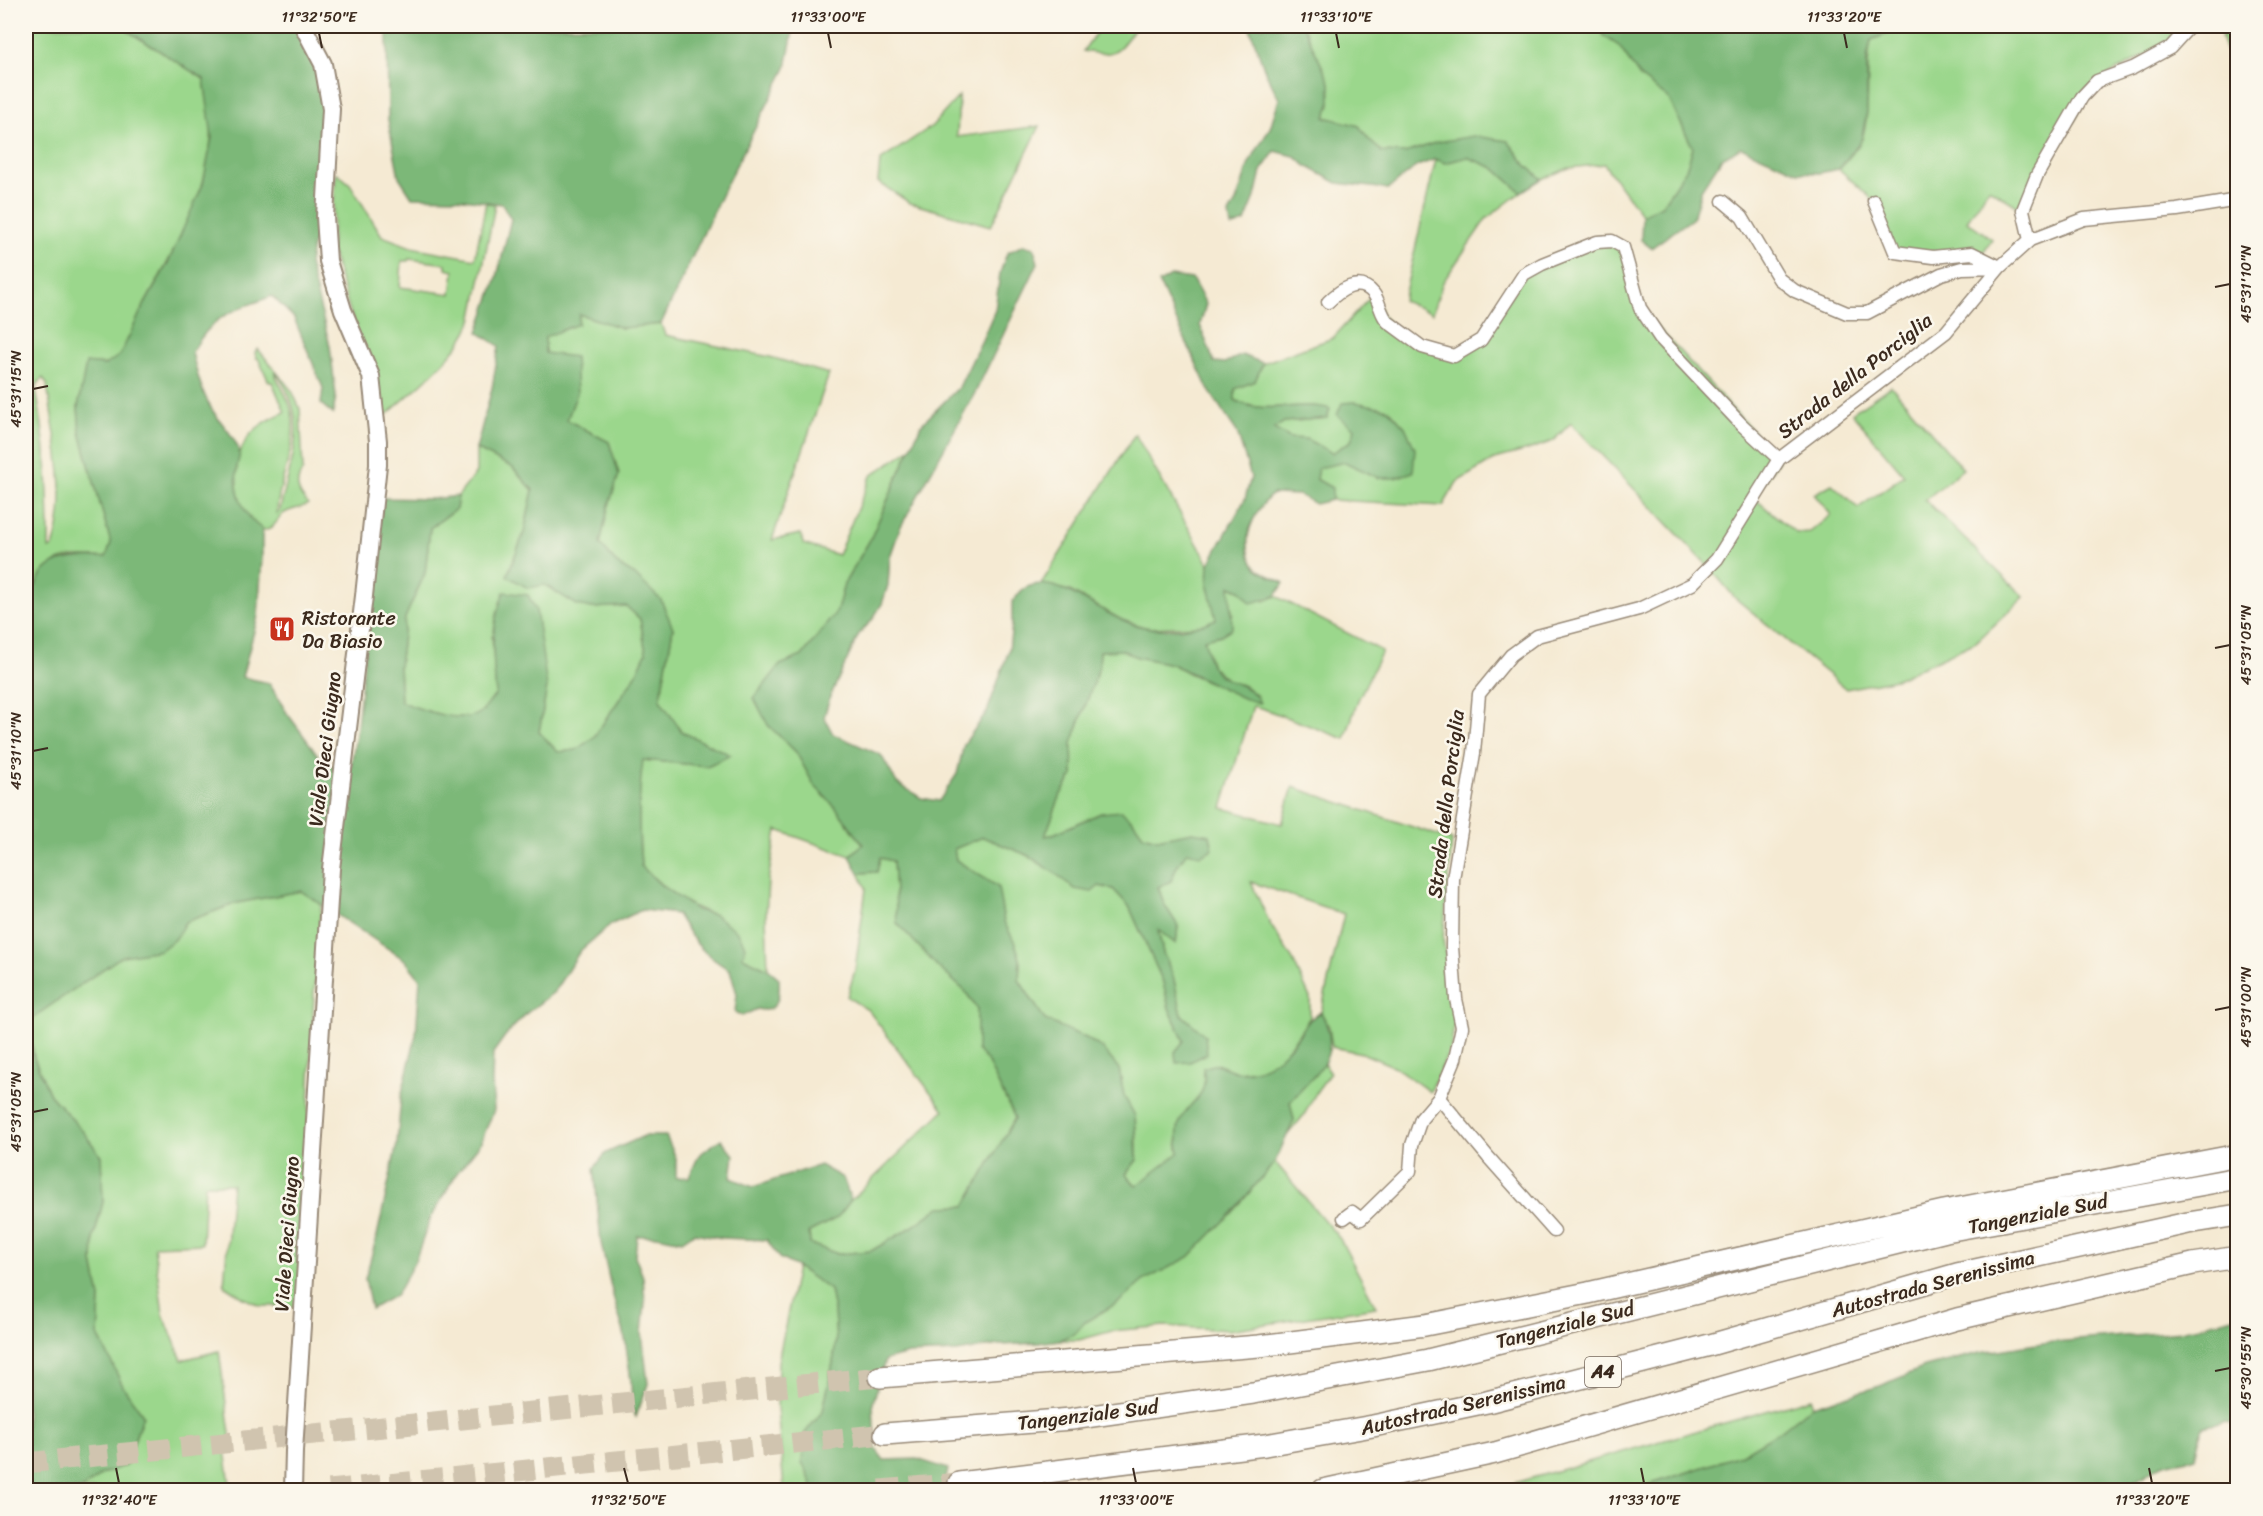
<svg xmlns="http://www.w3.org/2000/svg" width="2263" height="1516" font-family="Sriracha,sans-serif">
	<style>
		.green { fill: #9bd78c; stroke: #6b8055; stroke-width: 1.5; fill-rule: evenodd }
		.forest { fill: #7cb878; stroke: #5c714b; stroke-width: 1.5 }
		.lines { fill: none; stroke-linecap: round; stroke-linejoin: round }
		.highway-tunnel { stroke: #d0c4af; stroke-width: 21; stroke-dasharray: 21 10; stroke-linecap: butt }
		.street-casing { stroke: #988a78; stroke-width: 15 }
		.secondary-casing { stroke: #988a78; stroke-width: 20 }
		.highway-casing { stroke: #988a78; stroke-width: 24 }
		.street { stroke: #fff; stroke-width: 12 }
		.secondary { stroke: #fff; stroke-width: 16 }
		.highway { stroke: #fff; stroke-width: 21 }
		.ticks { fill: none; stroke: #3b2a1e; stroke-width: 2 }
		.labels { text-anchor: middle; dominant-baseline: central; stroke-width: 5; stroke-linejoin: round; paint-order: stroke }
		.shield { fill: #fbf7ec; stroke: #75685c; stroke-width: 1.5 }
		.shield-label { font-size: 18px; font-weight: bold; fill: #3b2a1e }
		.street-label { font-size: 20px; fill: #3b2a1e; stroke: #fbf7ec }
		.poi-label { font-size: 20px; fill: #3b2a1e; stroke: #fbf7ec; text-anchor: start }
		.neatline { fill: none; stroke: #3b2a1e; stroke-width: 2 }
		.ticks-label { font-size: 15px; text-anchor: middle; fill: #3b2a1e }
	</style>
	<rect width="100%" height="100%" fill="#fbf7ec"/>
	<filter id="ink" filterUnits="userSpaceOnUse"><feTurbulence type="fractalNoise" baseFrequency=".0167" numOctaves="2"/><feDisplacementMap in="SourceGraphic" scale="12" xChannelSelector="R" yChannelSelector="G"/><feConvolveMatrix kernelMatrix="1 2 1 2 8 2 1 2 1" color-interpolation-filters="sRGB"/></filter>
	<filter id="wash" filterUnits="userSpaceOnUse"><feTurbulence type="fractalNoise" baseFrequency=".008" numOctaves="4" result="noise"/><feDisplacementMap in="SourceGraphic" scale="24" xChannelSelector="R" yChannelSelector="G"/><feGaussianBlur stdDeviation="1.35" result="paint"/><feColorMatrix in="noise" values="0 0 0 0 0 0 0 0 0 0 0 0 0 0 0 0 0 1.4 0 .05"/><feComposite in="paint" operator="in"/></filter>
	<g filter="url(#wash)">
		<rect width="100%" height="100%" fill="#f5ead3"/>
		<path class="green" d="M26 26H120L204 79C206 97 213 119 211 138 207 201 170 256 141 311 135 323 128 346 119 356 109 367 99 364 86 364L78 407 80 432 111 543 106 558C95 557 83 556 73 557 40 560 31 593 26 621ZM43 378 47 384C54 438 71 494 53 547L49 549C49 494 47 440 35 387Z
			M1101 26H1137C1117 51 1118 58 1083 51Z
			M1303 26H1597L1604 36 1619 46 1640 77 1669 99 1693 148 1686 170 1662 205 1642 215 1604 164 1569 168 1542 179 1527 166 1508 141 1438 142 1405 153 1382 152 1369 140 1359 126 1324 117 1330 83Z
			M1899 26H2167L2180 37 2097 81 2023 210 1989 188 1967 221 1992 239 1980 257 1895 252 1874 201 1839 169C1846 160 1858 149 1862 139 1872 107 1864 72 1871 40L1900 29Z
			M2231 26H2238L2237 63 2232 66 2221 37Z
			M959 96 957 137 1040 126 991 226 910 203 878 182 880 161 932 126Z
			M1467 157 1494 168 1521 192 1486 219 1443 282 1432 313 1403 301 1436 159 1445 163Z
			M336 172 350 184 382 236 411 247 475 259 486 202 495 205 473 317C465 351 409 394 383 418L331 250ZM409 259 446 264V269L454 271 451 294 400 287 402 261H408Z
			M1597 243 1623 247 1640 308 1779 459 1754 498 1796 533 1810 532 1831 515 1814 494 1832 484 1858 508 1904 475 1852 413 1891 386 1963 469 1925 500 2024 597 1976 642 1896 679 1846 689 1735 598 1709 567 1571 423 1553 441 1528 450 1495 459 1457 482 1443 506 1332 500 1331 488 1316 479 1317 468 1345 462 1379 478 1405 427 1389 409 1371 407 1356 429 1351 441 1332 453 1306 439 1290 438 1273 429 1284 422 1327 418 1329 409C1301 400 1260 416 1235 400V389L1255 381 1263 363 1333 338 1374 293 1383 317 1422 348 1454 356 1481 340 1524 274Z
			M579 314 622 328 661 324 665 335 770 357 829 374 772 540 801 534 803 544 838 555 871 476 910 449 870 540 844 584 837 611 802 656 780 665 768 725 796 752 814 785 836 808 863 844 850 856 777 830 768 880 766 916 768 969 742 957 715 915C686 907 663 887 641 866 638 830 638 796 642 760L707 766 730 755 682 732 660 700 673 628 635 575 618 565 600 544 608 508 619 474 609 442 567 420 577 393 545 353V336L578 324Z
			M258 349 292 391 300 409 303 470C294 483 297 493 308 504 301 509 291 508 283 514 277 519 275 528 267 530 262 530 258 527 255 524 233 506 232 465 245 442 253 427 270 419 285 412L272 382H269L258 358H256L255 352ZM274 371C312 417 291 459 280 510L277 513C278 477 298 450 292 413 289 395 278 385 274 371Z
			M1135 434 1209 564 1208 587 1217 619 1200 626 1148 628 1122 620 1070 591 1041 584Z
			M476 449 512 467 533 490 524 533 507 576 545 585 578 605 592 608 626 606 640 619 646 653 636 675 594 737 576 750 558 752 539 732 547 687 492 636 496 694C491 700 486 708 480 713 462 725 419 709 401 702L399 667 405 618 425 573 430 528 456 509 458 496 476 473Z
			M1230 586 1265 601 1276 596 1382 651 1358 700 1345 739 1264 709 1253 706 1222 808 1282 824 1293 787 1452 840 1443 939 1455 1017 1451 1047 1430 1092 1395 1067 1362 1053 1332 1047 1329 1027 1321 1012 1344 914 1251 882 1270 924 1293 960 1310 998V1017L1296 1038 1280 1058 1262 1069 1237 1072 1216 1064 1205 1079 1204 1091 1191 1105 1177 1141 1179 1153 1137 1186 1126 1174 1137 1160V1141L1135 1116 1124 1096 1119 1069 1102 1048 1086 1038 1045 1020 1019 980 1020 959 1015 943 1004 922 1001 904 956 860 954 849 983 837 1027 855 1055 873 1075 889 1098 886 1113 889 1129 906 1163 982 1169 1008 1184 1041 1175 1052 1204 1035 1182 1015 1173 976 1163 953 1158 929 1176 944 1178 926 1164 904 1158 886 1171 881 1177 866 1187 852 1193 832 1157 839 1143 835 1133 821 1101 813 1051 835 1045 836 1061 794 1073 775 1072 743 1099 667 1100 651 1122 650 1137 657 1172 664 1188 673 1227 690 1256 695 1245 686 1229 681 1212 667 1204 639 1221 635 1233 614 1229 600Z
			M880 858 893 861 897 923 938 967 965 991 977 1009 978 1026 987 1061 1015 1118 965 1206 940 1207 912 1227 871 1251 838 1254 810 1244 809 1232 837 1218 851 1200 944 1110 868 1010 847 997 855 970 866 888 859 873 877 872Z
			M301 891 320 903 321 909 314 993 300 1306H261L244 1298 224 1285 232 1184H205L202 1244 154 1246 163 1314 182 1360 219 1351 232 1449 225 1450 230 1484 236 1490H81L102 1474 126 1465 143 1415 123 1388 98 1335 100 1298 93 1262 94 1237 103 1202 101 1156 81 1129 50 1095 34 1058 28 1021 122 956 137 953 176 938 185 922 237 903Z
			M1324 1063 1330 1073 1317 1091 1304 1115 1284 1139 1294 1120 1290 1102Z
			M1275 1162 1340 1239 1376 1307 1229 1330 1164 1326 1112 1331 1079 1340H1059L1074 1334 1085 1322 1119 1302 1143 1281 1189 1257 1232 1213Z
			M797 1267 830 1290 834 1310 836 1341 833 1363 823 1411 805 1433 802 1462 813 1486 812 1490H751L784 1489 777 1407 778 1362Z
			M1812 1398V1406L1783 1429 1740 1455 1633 1490H1490Z"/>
		<path class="forest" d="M120 26H303L323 64 325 217 312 246 309 264 330 346 336 396 333 414 321 404 323 388 294 318 272 296C232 312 215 312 192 352 196 371 201 391 211 408 220 423 233 433 239 450 241 456 237 462 237 468 234 491 243 516 262 529V558L258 616 242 677 269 683 287 713 323 762 350 772 356 735 382 498 432 499 458 496 456 509 430 528 425 573 405 618 399 667 401 702C420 709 462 725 480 713 486 708 491 700 496 694 493 655 489 629 504 592L528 595 536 610 547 687 539 732 558 752 576 750 594 737 636 675 646 653 640 619 626 606 592 608 577 605 545 585 528 588 507 576 524 533 533 490 512 467 476 449 492 388 499 346 478 332 497 277 511 219 502 204 456 198 412 197 399 177 388 120 387 26H794L786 68 725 187 661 324 622 328 579 314 578 324 545 337V353L575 357 577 393 567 420 609 442 619 474 608 508 600 544 618 565 635 575 661 600 673 628 660 700 682 732 731 755 707 766 643 760C638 796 638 830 641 866L662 886 697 910 715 915 738 932 745 946 743 957 768 969 779 978C780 994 779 1015 757 1009L742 1016 735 1012 737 994 730 970C702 954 694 942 677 914L642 910 610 925 580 951 554 992 527 1013 505 1036 493 1053 492 1081 494 1110 480 1144 457 1173 430 1219 415 1261 396 1295 371 1309 365 1279 377 1236 397 1144 401 1097 416 1035 420 979 405 960 301 891 237 903 185 922 176 938 161 950 122 956 28 1021 34 1058 50 1095 81 1129 101 1156 103 1202 94 1237 93 1262 100 1298 98 1335 124 1388 143 1415 126 1465 102 1474 81 1490H26V621C38 562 47 557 106 557L111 543 80 432 78 407 86 363 105 365 120 355 141 311 168 263 203 184 212 137 204 79Z
			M1249 26H1303L1330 83V105L1325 117 1359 126 1369 140 1382 152 1405 153 1438 142 1474 136 1508 141 1527 166 1542 179 1521 192 1494 168 1467 157 1445 163 1436 159 1417 166 1388 189 1337 183 1308 167 1294 156 1275 151 1261 171 1255 197 1245 222 1231 227 1229 214 1236 202 1249 163 1270 128 1279 99 1265 71Z
			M1597 26H1899L1900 29 1871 40 1867 59V112L1861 141 1839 169 1819 173 1798 172 1741 147 1722 158 1701 190 1693 218 1651 248 1641 240 1642 215 1662 205 1686 170 1693 148 1669 99 1640 77 1619 46 1604 36Z
			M1023 245 1034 248 1038 263 976 391 900 528 890 557 888 585 882 604 872 620 859 634 830 697 824 717 833 734 881 755 897 783 921 798 939 801 957 774 964 744 987 712 1009 650 1012 624V603C1015 599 1019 592 1024 589 1051 571 1097 610 1122 620 1151 633 1188 632 1216 619L1208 587 1209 564 1245 499 1251 477 1237 432 1208 389 1159 283 1171 276 1192 279 1206 304 1200 325 1214 362 1225 363 1242 355 1263 363 1255 381 1235 389V400C1261 416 1301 400 1330 409L1327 418 1284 422 1274 429 1290 438 1306 439 1332 453 1351 441 1355 429 1337 415 1342 403 1355 402 1388 409 1405 427 1415 449 1413 472 1395 478H1379L1345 462 1318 468 1316 479 1332 488V500L1315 504 1299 495 1272 494C1254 512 1237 542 1256 567 1259 572 1278 579 1284 583L1276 596 1251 603 1240 590 1230 586 1232 628 1221 635 1204 639C1207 647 1208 660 1212 667 1224 686 1249 680 1260 703L1245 699 1172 664 1137 657 1122 650 1100 651 1099 667 1072 743 1073 775 1061 794 1045 836 1051 835 1101 813 1121 811 1133 821 1143 835 1157 839 1193 832 1210 835 1213 849 1201 855 1187 852 1177 866 1171 881 1158 887 1164 904 1178 926 1176 944 1158 930 1163 953 1173 976 1182 1015 1205 1035 1207 1054 1190 1062 1176 1063 1175 1052 1184 1041 1169 1008 1163 982 1129 906 1113 889 1099 886 1092 892 1075 889 1055 873 1027 855 983 837 954 849 956 860 998 887 1004 922 1015 943 1020 959 1019 980 1045 1020 1086 1038 1102 1048 1119 1069 1124 1096 1135 1116 1137 1160 1126 1174 1136 1186 1179 1153C1178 1144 1176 1133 1179 1124 1187 1099 1210 1101 1203 1068L1216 1064C1223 1066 1231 1071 1238 1072 1263 1073 1282 1058 1297 1038 1305 1027 1308 1018 1321 1012 1344 1056 1318 1070 1290 1102L1294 1120 1275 1162 1232 1213 1189 1257 1143 1281 1119 1302 1085 1322 1074 1334 1059 1340 1038 1343 999 1345 957 1352 909 1354 885 1360 873 1403 875 1448 884 1460 917 1459 948 1469 944 1490H812L813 1486 802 1462 805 1433 823 1411 833 1363 836 1341 834 1310 830 1290 797 1267 779 1258 767 1240 723 1238 694 1233 682 1241 657 1236H637L635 1256 643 1277 645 1302 642 1333 648 1384 636 1417 632 1409 631 1381 624 1332 614 1300 601 1243 594 1168 606 1153 644 1136H666L676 1158V1178L689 1177 699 1155 721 1139 734 1155 731 1178 753 1187 820 1165 843 1178 851 1200 837 1218 809 1232 810 1244 838 1254 871 1251 912 1227 940 1207 965 1206 1015 1118 987 1061 977 1050V1008L965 991 938 967 897 923 893 861 880 858 877 872 859 873 850 856 863 844 836 808 814 785 796 752 768 725 754 698 780 665 802 656 837 611 844 584 870 540 921 425 959 387 982 340 995 310 1000 273 1007 253Z
			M2237 1316V1424L2224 1422 2202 1427 2195 1457C2186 1461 2169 1461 2162 1465 2147 1472 2135 1484 2119 1490H1633L1740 1455 1783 1429 1812 1406 1880 1386 1925 1367 1980 1353 2043 1343 2181 1331Z"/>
	</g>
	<g filter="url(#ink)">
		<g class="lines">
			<path class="highway-tunnel" d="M26 1463 880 1377
				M329 1490 885 1434
				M880 1490 959 1483"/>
			<g class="street-casing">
				<path id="street" d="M1723 201 1742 217 1779 279 1795 291 1847 313H1867L1941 274 1962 268 2000 267
					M1874 201 1895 252 1933 257 1972 253 1996 265
					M2030 240 2023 210 2037 175 2082 97 2097 81 2133 68 2170 48 2190 26
					M1328 302C1339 291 1359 276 1373 293 1380 301 1380 314 1388 322L1422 347 1454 356 1481 340 1524 274 1542 264 1597 242 1612 241 1623 247 1640 308 1660 338 1742 425 1779 459
					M1439 1098 1489 1158 1554 1231
					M1344 1218 1352 1212 1361 1219 1410 1171 1412 1145 1421 1119 1439 1098 1455 1059 1462 1027 1456 999 1452 947 1453 879 1474 753 1479 694 1511 655 1537 636 1639 609 1692 584 1717 559 1779 459 1946 332 2000 267 2030 240 2084 219 2177 210 2238 200"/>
			</g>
			<g class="secondary-casing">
				<path id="secondary" d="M293 1490 294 1451 331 869 364 596 378 465V441L371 376 343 310 328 261 325 217 331 109 323 64 303 26"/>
			</g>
			<g class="highway-casing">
				<path id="highway" d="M880 1377 1259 1346 1425 1325 1588 1293 1944 1211 2238 1155
					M885 1434 1071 1419 1253 1393 1428 1360 1946 1231 2238 1178
					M959 1483 1265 1445 1373 1426 1487 1402 1710 1345 1957 1274 2188 1223 2238 1215
					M1323 1490 1495 1453 1957 1319 2193 1264 2238 1257"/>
			</g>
			<use href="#street" class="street"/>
			<use href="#secondary" class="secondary"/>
			<use href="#highway" class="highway"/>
		</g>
	</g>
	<path class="ticks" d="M319 33 322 48M828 33 831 48M1336 33 1339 48M1844 33 1847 48M2215 287 2230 284M33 389 48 386M2215 648 2230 645M33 751 48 748M2215 1010 2230 1007M33 1112 48 1109M2215 1371 2230 1368M116 1468 119 1483M624 1468 628 1483M1133 1468 1136 1483M1641 1468 1644 1483M2149 1468 2152 1483"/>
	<defs>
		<g id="restaurant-square" transform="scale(1.35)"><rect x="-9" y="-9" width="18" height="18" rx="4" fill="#c8321e" stroke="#fbf7ec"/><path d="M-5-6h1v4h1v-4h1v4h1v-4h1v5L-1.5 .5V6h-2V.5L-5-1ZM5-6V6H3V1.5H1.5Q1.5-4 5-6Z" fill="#fff"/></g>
	</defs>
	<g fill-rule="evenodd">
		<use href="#restaurant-square" x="282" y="629"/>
	</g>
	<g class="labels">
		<rect class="shield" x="1585" y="1357" width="36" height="30" rx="4.5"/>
		<g class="shield-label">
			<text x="1603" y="1372">A4</text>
		</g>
		<g class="street-label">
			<text transform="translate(1855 376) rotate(-38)">Strada della Porciglia</text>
			<text transform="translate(325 749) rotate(-83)">Viale Dieci Giugno</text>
			<text transform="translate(1446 804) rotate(-83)">Strada della Porciglia</text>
			<text transform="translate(2038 1214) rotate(-11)">Tangenziale Sud</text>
			<text transform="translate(287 1234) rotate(-86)">Viale Dieci Giugno</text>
			<text transform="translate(1933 1284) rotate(-15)">Autostrada Serenissima</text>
			<text transform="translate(1565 1325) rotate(-14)">Tangenziale Sud</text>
			<text transform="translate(1463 1405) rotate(-13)">Autostrada Serenissima</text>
			<text transform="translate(1088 1415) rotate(-7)">Tangenziale Sud</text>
		</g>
		<g class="poi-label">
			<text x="302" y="618">Ristorante<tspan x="302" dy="23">Da Biasio</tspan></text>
		</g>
	</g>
	<rect width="2263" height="1516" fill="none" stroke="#fbf7ec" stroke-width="66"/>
	<rect x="33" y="33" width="2197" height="1450" class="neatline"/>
	<g class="ticks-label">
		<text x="319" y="22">11°32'50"E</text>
		<text x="828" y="22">11°33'00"E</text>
		<text x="1336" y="22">11°33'10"E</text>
		<text x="1844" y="22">11°33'20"E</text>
		<text transform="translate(2246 284) rotate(-90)" y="5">45°31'10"N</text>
		<text transform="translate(16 389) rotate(-90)" y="5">45°31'15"N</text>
		<text transform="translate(2246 645) rotate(-90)" y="5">45°31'05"N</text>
		<text transform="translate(16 751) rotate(-90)" y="5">45°31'10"N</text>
		<text transform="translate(2246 1007) rotate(-90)" y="5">45°31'00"N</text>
		<text transform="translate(16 1112) rotate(-90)" y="5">45°31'05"N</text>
		<text transform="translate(2246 1368) rotate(-90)" y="5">45°30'55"N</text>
		<text x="119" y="1505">11°32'40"E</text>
		<text x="628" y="1505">11°32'50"E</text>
		<text x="1136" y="1505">11°33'00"E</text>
		<text x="1644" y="1505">11°33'10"E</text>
		<text x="2152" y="1505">11°33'20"E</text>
	</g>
</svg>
